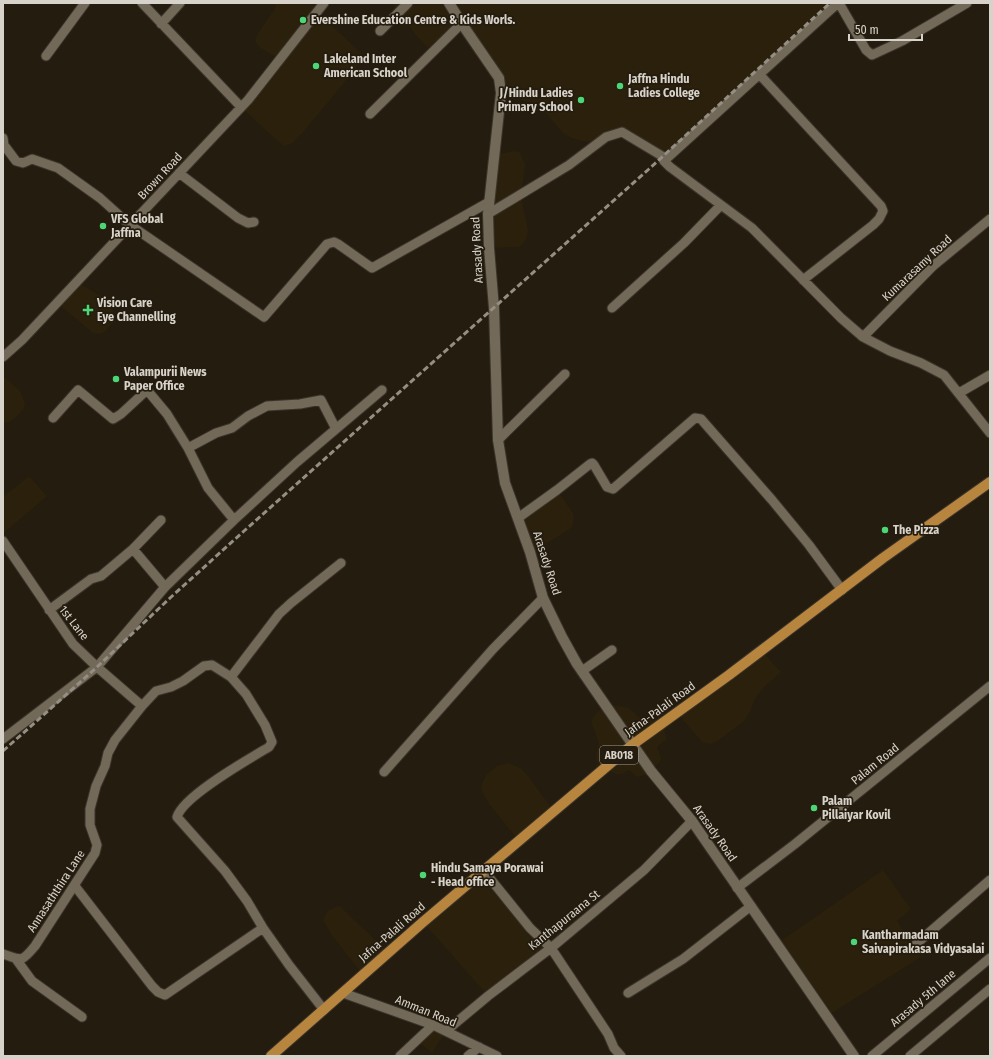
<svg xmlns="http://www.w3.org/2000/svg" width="993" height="1059" font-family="'Fira Sans Condensed',sans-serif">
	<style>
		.built { fill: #2b200b }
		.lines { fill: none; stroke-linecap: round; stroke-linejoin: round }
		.street-casing { stroke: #3a342c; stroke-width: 11 }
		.secondary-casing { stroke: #3a342c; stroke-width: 12 }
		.primary-casing { stroke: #3a342c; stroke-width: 12 }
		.street { stroke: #736958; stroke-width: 9 }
		.secondary { stroke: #736958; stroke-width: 10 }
		.primary { stroke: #b8853e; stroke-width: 10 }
		.rail { stroke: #948e83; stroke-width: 3; stroke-dasharray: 6 3; stroke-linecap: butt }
		.poi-dot { fill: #4dd676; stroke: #241c0e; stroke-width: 1.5 }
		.labels { text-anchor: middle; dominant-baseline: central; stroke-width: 3.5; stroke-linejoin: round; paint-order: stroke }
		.shield { fill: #241c0e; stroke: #a29c92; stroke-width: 1 }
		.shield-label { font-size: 11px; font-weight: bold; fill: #d8d3ca }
		.poi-label { font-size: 12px; font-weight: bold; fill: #d8d3ca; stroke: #241c0e; text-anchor: start }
		.street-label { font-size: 12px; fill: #d8d3ca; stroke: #241c0e }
	</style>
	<rect width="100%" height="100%" fill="#241c0e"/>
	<path class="built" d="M273 3H324L316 14 341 34 361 53 362 59 353 72 305 130 293 143 284 146 274 138 241 107 279 59 259 47 255 41 258 33 276 7Z
		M392 3H830L662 156 622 132 591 141H582L571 138 563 133 544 111 534 104 501 93 499 78 462 24 438 46 427 47 415 34Z
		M514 151 520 152 525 164 521 197 528 230 527 236 523 244 519 247 489 248 494 155Z
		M77 282 99 295 109 304 115 315 113 322 105 332 99 334 93 333 57 303Z
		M3 376 20 391 24 401 25 405 23 410 16 417 10 422 3 423Z
		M29 476 47 496 3 534V497Z
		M557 490 573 513 574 518 572 526 568 530 556 538 530 552 518 518Z
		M761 650 781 672 764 687 754 700 750 712 744 721 719 740 711 744 702 742 677 713Z
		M607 706H619L629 708 641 719 646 718 650 715 653 716 656 718 664 729 666 737V740L657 747 661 758 660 762 645 775 637 777 629 770 622 774H616L603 768 597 762 596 755 599 744 591 721 597 712Z
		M509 763 522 769 528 776 554 811 519 841 489 804 481 790 482 784 486 775 497 766Z
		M883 870 911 909 897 921 921 957 832 1013 781 941Z
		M484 871 551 948 488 996 423 922Z
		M338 906 342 908 389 953 363 975 331 934 323 920 325 915 328 911Z
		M433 1025 446 1031 432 1053 416 1040Z"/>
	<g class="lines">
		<g class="street-casing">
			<path id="street" d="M142 3 241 107
				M838 3 664 161 670 167 752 228 841 318 863 337 890 351 921 363 944 375 990 433
				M839 3 866 50 872 55 902 41 967 3
				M161 24 180 3
				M380 31 408 3
				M46 56 85 3
				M760 75 881 206 883 211 879 219 873 225 803 280
				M370 114 461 24
				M3 138 4 145 16 161 23 163 32 159 58 168 100 198 130 225 264 317 327 244 334 242 338 244 372 268 489 202
				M179 173 238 218 248 223 254 222
				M488 214 569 165 606 137 622 132 662 156 664 161
				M612 308 684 243 721 205
				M863 337 933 266 990 219
				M3 357 22 340 248 100 324 3
				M959 393 990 375
				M53 418 78 390 113 419 121 414 147 390 167 414 188 448
				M498 440 565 374
				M518 518 557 490 590 464 592 463 594 465 607 487 613 489 695 418 701 419 772 500 809 545 842 590
				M234 520 208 488 188 448 216 433 232 428 248 416 267 406 300 404 321 400 336 429
				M3 541 73 644 97 667 142 706
				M133 549 165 587
				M49 610 91 579 101 576 133 549 161 520
				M582 671 612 650
				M231 677 279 614 291 603 341 563
				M3 739 97 667 165 587 234 520 297 462 382 390
				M384 772 493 649 543 598
				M484 871 530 928 551 948 608 1034 614 1048 621 1056
				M75 886 152 986 158 992 165 995 263 928 289 965 324 1010
				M737 888 795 844 990 686
				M916 944 990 880
				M3 954C22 960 21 963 35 946L95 853 97 845 90 825V809L96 786 105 766 108 753 115 740 142 706 156 691 171 687 183 681 204 666 212 665 231 677 246 694 265 725 272 742 269 747C249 759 183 796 177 817L225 871 247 901 263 928
				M16 959 32 981 82 1017
				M343 993 433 1025 497 1056
				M628 993 683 959 751 906
				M446 1031 488 996 551 948 644 870 692 821
				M400 1056 433 1025
				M468 1056 479 1047
				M872 1056 990 958
				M910 1056 990 989"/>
		</g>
		<g class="secondary-casing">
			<path id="secondary" d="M449 3 462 24 499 78 501 93 488 214 489 248 494 308 498 440 505 483 530 552 543 598 562 637 577 664 651 771 692 821 854 1056"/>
		</g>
		<g class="primary-casing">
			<path id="primary" d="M271 1056 423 922 632 745 729 675 883 558 990 482"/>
		</g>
		<use href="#street" class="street"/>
		<use href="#secondary" class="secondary"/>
		<use href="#primary" class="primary"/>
		<path class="rail" d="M3 751 97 667 170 598 244 531 649 169 830 3"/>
	</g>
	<g class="poi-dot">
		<circle cx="303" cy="20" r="4"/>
		<circle cx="316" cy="66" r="4"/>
		<circle cx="620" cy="86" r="4"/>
		<circle cx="581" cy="100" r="4"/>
		<circle cx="103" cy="226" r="4"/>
		<path d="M86 304h4v4h4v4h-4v4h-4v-4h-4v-4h4z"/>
		<circle cx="116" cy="379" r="4"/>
		<circle cx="885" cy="530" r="4"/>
		<circle cx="814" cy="808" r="4"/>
		<circle cx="423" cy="875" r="4"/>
		<circle cx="854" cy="942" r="4"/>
	</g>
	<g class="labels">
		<rect class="shield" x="600" y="746" width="38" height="18" rx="3"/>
		<g class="shield-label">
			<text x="619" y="755">AB018</text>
		</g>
		<g class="poi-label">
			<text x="311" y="20">Evershine Education Centre &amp; Kids Worls.</text>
			<text x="324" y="59">Lakeland Inter<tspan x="324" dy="14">American School</tspan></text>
			<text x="628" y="79">Jaffna Hindu<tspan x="628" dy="14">Ladies College</tspan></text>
			<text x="573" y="93" text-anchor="end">J/Hindu Ladies<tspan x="573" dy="14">Primary School</tspan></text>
			<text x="111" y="219">VFS Global<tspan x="111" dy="14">Jaffna</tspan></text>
			<text x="97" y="303">Vision Care<tspan x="97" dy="14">Eye Channelling</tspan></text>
			<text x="124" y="372">Valampurii News<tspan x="124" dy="14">Paper Office</tspan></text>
			<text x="893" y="530">The Pizza</text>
			<text x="822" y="801">Palam<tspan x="822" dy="14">Pillaiyar Kovil</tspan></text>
			<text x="431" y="868">Hindu Samaya Porawai<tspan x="431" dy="14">- Head office</tspan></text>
			<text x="862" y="935">Kantharmadam<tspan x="862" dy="14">Saivapirakasa Vidyasalai</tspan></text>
		</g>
		<g class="street-label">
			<text transform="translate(160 176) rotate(-47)">Brown Road</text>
			<text transform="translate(477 250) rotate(-93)">Arasady Road</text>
			<text transform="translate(917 268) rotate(-43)">Kumarasamy Road</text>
			<text transform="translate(547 563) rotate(72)">Arasady Road</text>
			<text transform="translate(74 623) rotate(52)">1st Lane</text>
			<text transform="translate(660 709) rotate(-36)">Jafna-Palali Road</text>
			<text transform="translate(875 764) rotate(-39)">Palam Road</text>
			<text transform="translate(715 833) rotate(55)">Arasady Road</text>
			<text transform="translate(56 891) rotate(-57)">Annasaththira Lane</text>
			<text transform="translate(564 920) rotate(-39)">Kanthapuraana St</text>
			<text transform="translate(392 932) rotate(-41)">Jafna-Palali Road</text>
			<text transform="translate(923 998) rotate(-40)">Arasady 5th lane</text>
			<text transform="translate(426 1011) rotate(22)">Amman Road</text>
		</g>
	</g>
	<rect width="993" height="1059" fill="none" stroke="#d8d3ca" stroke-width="8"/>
	<path d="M849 34v6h73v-6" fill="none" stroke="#d8d3ca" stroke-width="2"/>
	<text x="855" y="34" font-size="12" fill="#d8d3ca" stroke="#241c0e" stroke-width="3" paint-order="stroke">50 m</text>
</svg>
